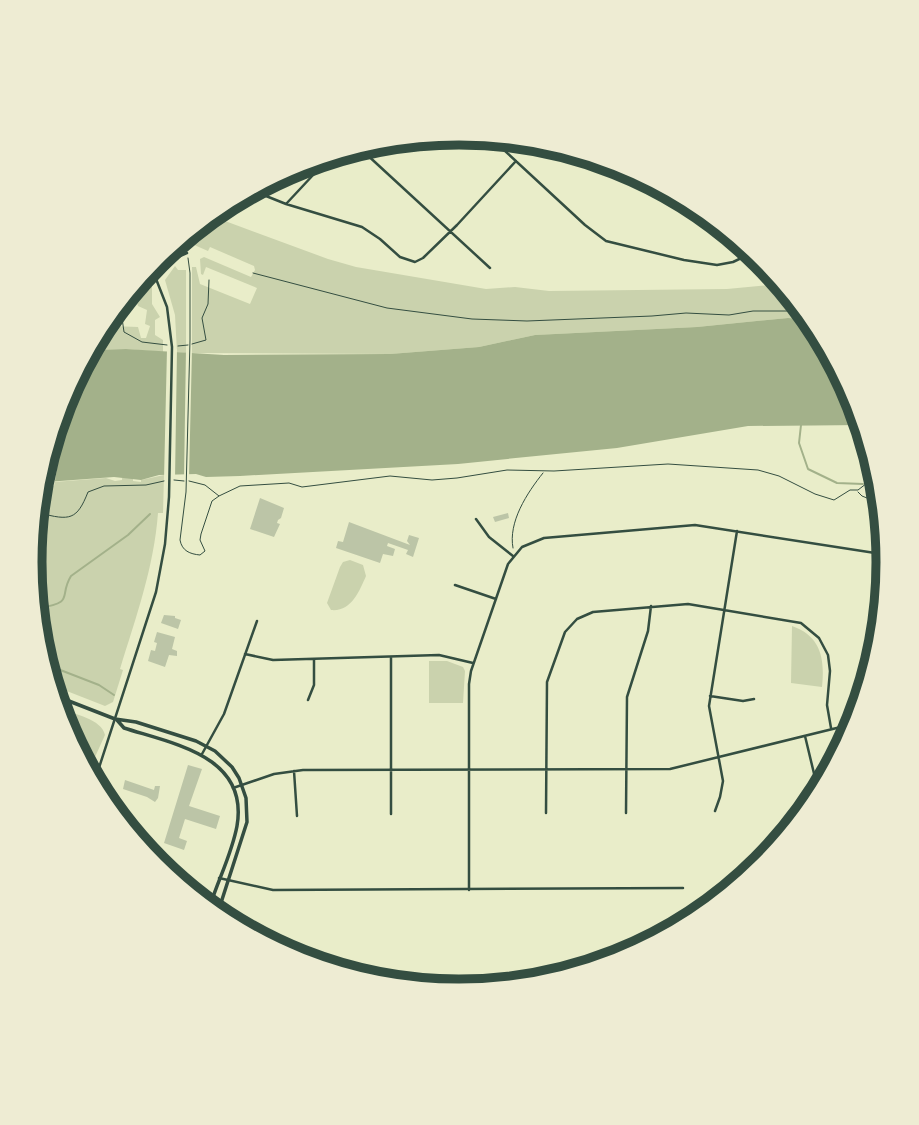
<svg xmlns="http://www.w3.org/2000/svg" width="919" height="1125" font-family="Lora,serif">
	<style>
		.green { fill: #cad2ad }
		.water { fill: #a3b18a }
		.pier { fill: #e9edc9 }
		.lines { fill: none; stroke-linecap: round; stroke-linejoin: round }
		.stream { stroke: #a3b18a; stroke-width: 2 }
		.building { fill: #bcc5a7 }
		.path { stroke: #344e41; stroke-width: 1 }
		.service { stroke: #344e41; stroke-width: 1 }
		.minor { stroke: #344e41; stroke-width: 2.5 }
		.tertiary { stroke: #344e41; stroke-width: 2.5 }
		.secondary { stroke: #344e41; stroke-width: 3.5 }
		.rail { stroke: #7c8e77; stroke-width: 2 }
		.rim { fill: none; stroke: #344e41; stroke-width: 9 }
	</style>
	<rect width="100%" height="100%" fill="#e9edc9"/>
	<path class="green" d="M217 218 328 259 356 267 486 289 515 287 549 291 727 289 781 284 804 319 788 318 697 327 535 335 479 347 390 354 192 353V267H196L200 284 250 304 257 288 206 267 203 275 201 274 200 259 204 257 251 277 255 270 254 266 210 247 208 251 192 244 189 246 182 241Z
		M175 266 178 270H186V353L177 352 175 315 165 280Z
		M144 281 152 285V304L160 317 155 320V335L163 340V352L126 349 94 350 111 326 138 327 141 338H146L150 326 145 324 147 310 138 306 136 300 142 289 140 282Z
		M164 475 163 513H158C154 567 136 617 120 669L123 670 113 702 105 706 54 686 30 565 44 526 54 482 106 478 115 481 122 480V478H133V481L141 482V480Z
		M350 560 363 565 366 576C359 592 351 612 331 610L327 603 340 567 343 562Z
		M792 626C821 636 825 659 822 687L791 683Z
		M429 661H447L463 667 465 671 463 703H429Z
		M59 708C73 714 102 719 105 735L90 768 62 727Z"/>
	<path class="water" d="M788 318 804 319 857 398 862 425 748 426 617 448 536 456 458 464 240 476 206 477 196 474 159 475 141 480 114 477 46 482 63 398 94 350 126 349 224 355 390 354 479 347 535 335 697 327Z"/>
	<path class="pier" d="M167 349H177L175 479H164Z
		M186 349 192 350 189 477 184 478Z
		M62 399 57 469 54 486 50 485Z"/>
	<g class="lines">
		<path class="stream" d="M801 425 799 443 808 469 837 483 863 484
			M867 487 875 492
			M39 608C76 602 58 597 71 576L128 535 150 514
			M50 666 99 685 114 695"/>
	</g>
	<path class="building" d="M260 498 284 508 281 518 278 520 277 523 280 524 274 537 250 529Z
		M508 513 509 518 495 522 493 517Z
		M349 522 410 545 407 541 409 535 419 538 413 557 406 554 408 550 388 543 387 546 395 549 393 556 383 554 380 563 336 548 338 541 343 542Z
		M164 615 175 616V618L181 620 178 629 161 623Z
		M157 632 175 637 172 649 177 651V656L169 655 165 667 148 661 151 650 155 651 157 643 154 642Z
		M188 765 202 769 189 806 220 816 216 829 185 819 179 838 187 841 184 850 164 843Z
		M125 780 154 790 155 786H160L158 798 155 802 147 797 123 789Z"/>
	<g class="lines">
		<path class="path" d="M183 240 187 247
			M188 258 190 273V340L186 492 180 540C182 551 190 554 200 555L205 551 200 540 201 534 212 501 219 496 205 485 189 481
			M253 273 387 308 472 319 527 321 652 316 686 313 729 315 753 311H798
			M121 311 124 332 142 342 167 345
			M192 344 206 340 202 318 208 304 209 280
			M178 346 188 345
			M174 480 184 481
			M858 492 862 496 877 502
			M219 496 240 486 289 483 302 487 390 476 432 480 457 478 507 470 554 471 668 464 758 470 779 476 815 494 834 500 850 490H858L871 480 869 461
			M40 513C70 521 77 520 88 492L104 486 146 485 164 481
			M513 548C508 522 527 493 543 473"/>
		<path class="service" d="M307 163 314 170"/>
		<path class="minor" d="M492 139 585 225 606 241 684 260 717 265 733 262 754 252
			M364 152 490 268
			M256 192 286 204 362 227 380 239 400 257 415 262 423 258 457 225 516 161
			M286 204 328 159
			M152 268 187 253
			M476 519 489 537 513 556
			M455 585 496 599
			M245 654 273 660 439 655 473 663
			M391 657V814
			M710 696 743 701 754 699
			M308 700 314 685V659
			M805 736 817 786
			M202 754 224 714 257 621
			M294 771 297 816
			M233 788 274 774 303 770 670 769 857 723
			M715 811 720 797 723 781 709 706 737 531
			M546 813 547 682 565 632 577 619 593 612 688 604 801 623 819 638 828 655 830 671 827 705 831 728
			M626 813 627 697 648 631 651 606
			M219 878 273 890 683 888
			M469 890V684L471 671 508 564 522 547 544 538 695 525 888 555"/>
		<path class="tertiary" d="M96 777 156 592 165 544 169 497 172 347 167 307 151 266"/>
		<path class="secondary" d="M56 696 115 719 136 722 196 741 215 751 232 767 239 778 246 798 247 822 219 909
			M117 720 124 728C174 744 249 756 237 826 232 853 219 878 211 903"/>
		<path class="rail" d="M30 560 51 489 60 409"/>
	</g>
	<path d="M0 0H919V1125H0ZM42 562a417 417 0 1 1 834 0a417 417 0 1 1-834 0Z" fill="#eeecd3" fill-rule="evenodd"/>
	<path class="rim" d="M42 562a417 417 0 1 1 834 0a417 417 0 1 1-834 0Z"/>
</svg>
